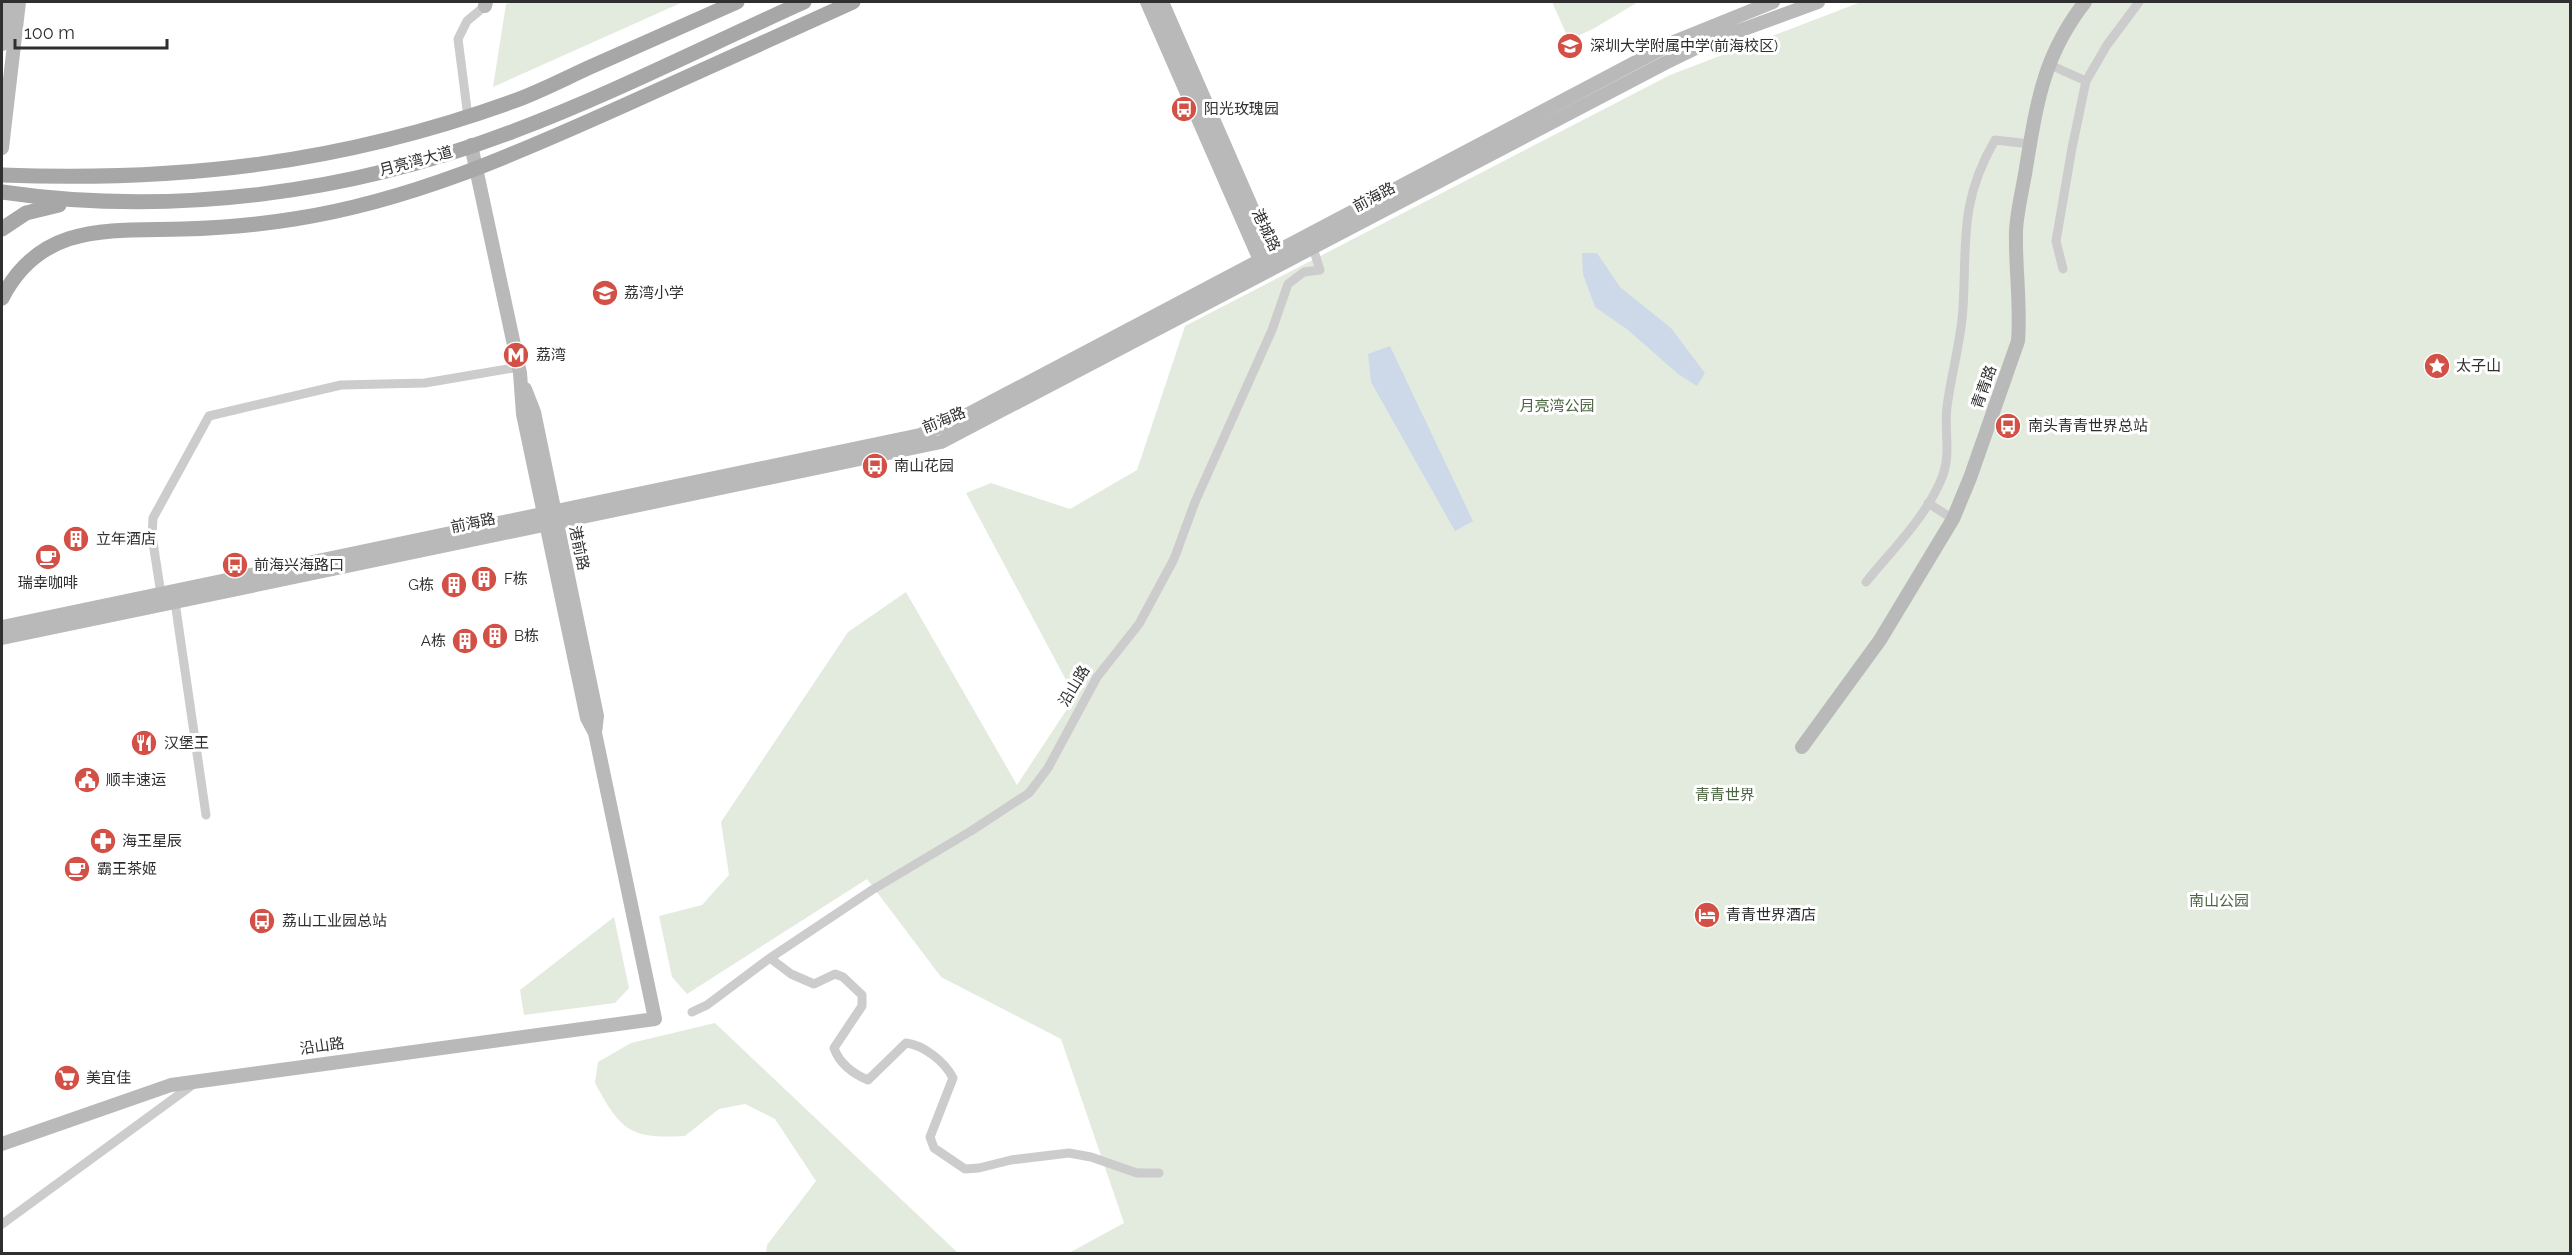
<svg xmlns="http://www.w3.org/2000/svg" width="2572" height="1255" font-family="Raleway,'Noto Sans SC',sans-serif">
	<style>
		.green { fill: #e3ebdf }
		.water { fill: #cdd9e8 }
		.lines { fill: none; stroke-linecap: round; stroke-linejoin: round }
		.street { stroke: #ccc; stroke-width: 9 }
		.secondary { stroke: #b9b9b9; stroke-width: 14 }
		.primary { stroke: #a7a7a7; stroke-width: 15 }
		.primary-bridge { stroke: #a7a7a7; stroke-width: 15 }
		.labels { text-anchor: middle; dominant-baseline: central; stroke-width: 6; stroke-linejoin: round; paint-order: stroke }
		.poi-label { font-size: 15px; fill: #2f2f2f; stroke: #fff; text-anchor: start }
		.street-label { font-size: 15px; fill: #2f2f2f; stroke: #fff }
		.park-label { font-size: 15px; fill: #4d6641; stroke: #fff }
	</style>
	<rect width="100%" height="100%" fill="#fff"/>
	<path class="green" d="M514 2H683L493 87 506 4Z
		M1552 2H1638L1593 29 1569 40Z
		M1861 2H2570V1253H1069L1124 1223 1061 1039 941 977 867 879 687 994 672 977 659 916 702 905 729 875 721 822 848 632 906 592 1017 785 1075 697 966 493 991 483 1070 509 1137 470 1185 326 1670 75Z
		M614 917 629 988 615 1003 524 1015 520 990Z
		M715 1023 958 1253H766L767 1245 816 1181 775 1119 745 1104 719 1109 685 1136C630 1139 621 1131 595 1083L598 1062 631 1043Z"/>
	<path class="water" d="M1582 253H1597L1620 287 1671 328 1705 373 1697 386 1678 374 1628 330 1595 307 1583 274Z
		M1390 346 1473 521 1455 531 1371 382 1368 354Z"/>
	<g class="lines">
		<path class="street" d="M2048 64 2086 81
			M468 117 458 39 467 21 485 6
			M2063 269 2056 241 2072 148 2086 81 2107 45 2139 2
			M1928 503 1953 519
			M1866 582C1892 550 1928 515 1943 475 1951 452 1944 430 1947 407 1951 374 1961 342 1963 308 1967 241 1959 202 1995 140L2030 144
			M161 594 152 536 153 518 209 416 341 385 425 383 519 367
			M175 602 206 815
			M770 958 791 974 814 984 835 974 843 977 862 995V1006L834 1048C839 1063 853 1074 868 1080L906 1043C924 1045 945 1062 953 1078L930 1137 934 1148 965 1169 979 1168 1011 1160 1069 1153 1091 1157 1137 1173H1159
			M692 1012 707 1005 770 958 872 890 971 831 1029 793 1048 768 1097 677 1139 624 1174 559 1195 502 1272 330 1288 284 1304 272 1320 270 1313 248
			M2 1224 195 1083"/>
		<path class="secondary" d="M1147 2 1260 260 1265 265
			M1162 2 1272 254 1271 262
			M485 6 486 2
			M2 44 6 2
			M2 148 19 2
			M525 389 534 412 597 716 595 733
			M2 627 920 435 963 417 1674 42 1773 2
			M2 638 941 442 1665 63 1706 43 1818 2
			M1802 747 1880 640 1953 519 1970 478 2018 341C2021 304 2015 268 2016 231 2017 210 2023 188 2026 168 2037 102 2043 56 2085 2
			M2 1144 171 1085 655 1019 595 733 587 718 523 414 520 373 471 145"/>
		<path class="primary" d="M2 175C182 182 343 163 514 101 539 92 564 79 588 68 638 46 687 24 737 2
			M2 192C174 217 351 193 514 131 612 94 708 45 804 2
			M2 229 26 213 59 205"/>
		<path class="primary-bridge" d="M2 298C41 222 110 231 183 229 220 228 257 225 294 219 411 201 518 153 625 105 701 70 777 36 853 2"/>
	</g>
	<defs>
		<g id="school-disc" transform="scale(1.35)"><circle r="9.5" fill="#d25045" stroke="#fff"/><path d="M0-5L7-2L0 1L-7-2ZM-4 1L0 2.5L4 1V4Q0 6-4 4Z" fill="#fff"/></g>
		<g id="bus-disc" transform="scale(1.35)"><circle r="9.5" fill="#d25045" stroke="#fff"/><path d="M-5-6H5V4H4V6H2V4H-2V6H-4V4H-5ZM-3.5-4V0h7V-4ZM-3.5 1.2v1.5H-2V1.2ZM2 1.2v1.5H3.5V1.2Z" fill="#fff"/></g>
		<g id="metro-disc" transform="scale(1.35)"><circle r="9.5" fill="#d25045" stroke="#fff"/><path d="M-5.5 5V-5H-3L0 0L3-5H5.5V5H3V-.5L0 4L-3-.5V5Z" fill="#fff"/></g>
		<g id="sight-disc" transform="scale(1.35)"><circle r="9.5" fill="#d25045" stroke="#fff"/><path d="M0-6L1.8-2.2L6-1.7L2.9 1.2L3.7 5.4L0 3.3L-3.7 5.4L-2.9 1.2L-6-1.7L-1.8-2.2Z" fill="#fff"/></g>
		<g id="building-disc" transform="scale(1.35)"><circle r="9.5" fill="#d25045" stroke="#fff"/><path d="M-4-6H4V6H1V3H-1V6H-4ZM-2.5-4.3h1.7v1.8h-1.7ZM.8-4.3h1.7v1.8H.8ZM-2.5-1h1.7V.8h-1.7ZM.8-1h1.7V.8H.8Z" fill="#fff"/></g>
		<g id="cafe-disc" transform="scale(1.35)"><circle r="9.5" fill="#d25045" stroke="#fff"/><path d="M-5.5-4.5H6V0H3Q3 3.5 0 3.5H-2.5Q-5.5 3.5-5.5 0ZM3-3.2v2h1.7v-2ZM-6 4.5H4V6H-6Z" fill="#fff"/></g>
		<g id="restaurant-disc" transform="scale(1.35)"><circle r="9.5" fill="#d25045" stroke="#fff"/><path d="M-5-6h1v4h1v-4h1v4h1v-4h1v5L-1.5 .5V6h-2V.5L-5-1ZM5-6V6H3V1.5H1.5Q1.5-4 5-6Z" fill="#fff"/></g>
		<g id="civic-disc" transform="scale(1.35)"><circle r="9.5" fill="#d25045" stroke="#fff"/><path d="M-.6-6.5H3V-4.5H.6V-3L4-1V1h2V6H-6V1h2V-1L-.6-3ZM-1.2 2.5V6h2.4V2.5Z" fill="#fff"/></g>
		<g id="pharmacy-disc" transform="scale(1.35)"><circle r="9.5" fill="#d25045" stroke="#fff"/><path d="M-2-6h4v4h4v4h-4v4h-4v-4h-4v-4h4Z" fill="#fff"/></g>
		<g id="hotel-disc" transform="scale(1.35)"><circle r="9.5" fill="#d25045" stroke="#fff"/><path d="M-6-4.5h1.5V1H6V5H4.5V3h-9V5H-6ZM-4 0a1.8 1.8 0 1 1 3.6 0ZM.5 0V-2.5h3Q6-2.5 6 0Z" fill="#fff"/></g>
		<g id="supermarket-disc" transform="scale(1.35)"><circle r="9.5" fill="#d25045" stroke="#fff"/><path d="M-6-5.5h2.5l.6 2H6L4.5 2H-2.5L-4.4-4H-6ZM-1.5 3.2a1.3 1.3 0 1 0 .1 0ZM3 3.2a1.3 1.3 0 1 0 .1 0Z" fill="#fff"/></g>
	</defs>
	<g fill-rule="evenodd">
		<use href="#school-disc" x="1570" y="46"/>
		<use href="#bus-disc" x="1184" y="109"/>
		<use href="#school-disc" x="605" y="293"/>
		<use href="#metro-disc" x="516" y="355"/>
		<use href="#sight-disc" x="2437" y="366"/>
		<use href="#bus-disc" x="2008" y="426"/>
		<use href="#bus-disc" x="875" y="466"/>
		<use href="#building-disc" x="76" y="539"/>
		<use href="#cafe-disc" x="48" y="557"/>
		<use href="#bus-disc" x="235" y="565"/>
		<use href="#building-disc" x="484" y="579"/>
		<use href="#building-disc" x="454" y="585"/>
		<use href="#building-disc" x="495" y="636"/>
		<use href="#building-disc" x="465" y="641"/>
		<use href="#restaurant-disc" x="144" y="743"/>
		<use href="#civic-disc" x="87" y="780"/>
		<use href="#pharmacy-disc" x="103" y="841"/>
		<use href="#cafe-disc" x="77" y="869"/>
		<use href="#hotel-disc" x="1707" y="915"/>
		<use href="#bus-disc" x="262" y="921"/>
		<use href="#supermarket-disc" x="67" y="1078"/>
	</g>
	<g class="labels">
		<g class="poi-label">
			<text x="1590" y="46">深圳大学附属中学(前海校区)</text>
			<text x="1204" y="109">阳光玫瑰园</text>
			<text x="624" y="293">荔湾小学</text>
			<text x="536" y="355">荔湾</text>
			<text x="2456" y="366">太子山</text>
			<text x="2028" y="426">南头青青世界总站</text>
			<text x="894" y="466">南山花园</text>
			<text x="96" y="539">立年酒店</text>
			<text x="254" y="565">前海兴海路口</text>
			<text x="504" y="579">F栋</text>
			<text x="48" y="583" text-anchor="middle">瑞幸咖啡</text>
			<text x="434" y="585" text-anchor="end">G栋</text>
			<text x="514" y="636">B栋</text>
			<text x="446" y="641" text-anchor="end">A栋</text>
			<text x="164" y="743">汉堡王</text>
			<text x="106" y="780">顺丰速运</text>
			<text x="122" y="841">海王星辰</text>
			<text x="97" y="869">霸王茶姬</text>
			<text x="1726" y="915">青青世界酒店</text>
			<text x="282" y="921">荔山工业园总站</text>
			<text x="86" y="1078">美宜佳</text>
		</g>
		<g class="street-label">
			<text transform="translate(416 161) rotate(-15)">月亮湾大道</text>
			<text transform="translate(1374 197) rotate(-28)">前海路</text>
			<text transform="translate(1266 230) rotate(64)">港城路</text>
			<text transform="translate(1984 387) rotate(-70)">青青路</text>
			<text transform="translate(944 420) rotate(-22)">前海路</text>
			<text transform="translate(473 523) rotate(-12)">前海路</text>
			<text transform="translate(579 548) rotate(78)">港前路</text>
			<text transform="translate(1074 686) rotate(-59)">沿山路</text>
			<text transform="translate(322 1046) rotate(-8)">沿山路</text>
		</g>
		<g class="park-label">
			<text x="1557" y="406">月亮湾公园</text>
			<text x="1725" y="795">青青世界</text>
			<text x="2219" y="901">南山公园</text>
		</g>
	</g>
	<rect width="2572" height="1255" fill="none" stroke="#2f2f2f" stroke-width="6"/>
	<path d="M15 39v9h152v-9" fill="none" stroke="#2f2f2f" stroke-width="3"/>
	<text x="24" y="39" font-size="18" fill="#2f2f2f" stroke="#ffffff" stroke-width="4.5" paint-order="stroke">100 m</text>
</svg>
